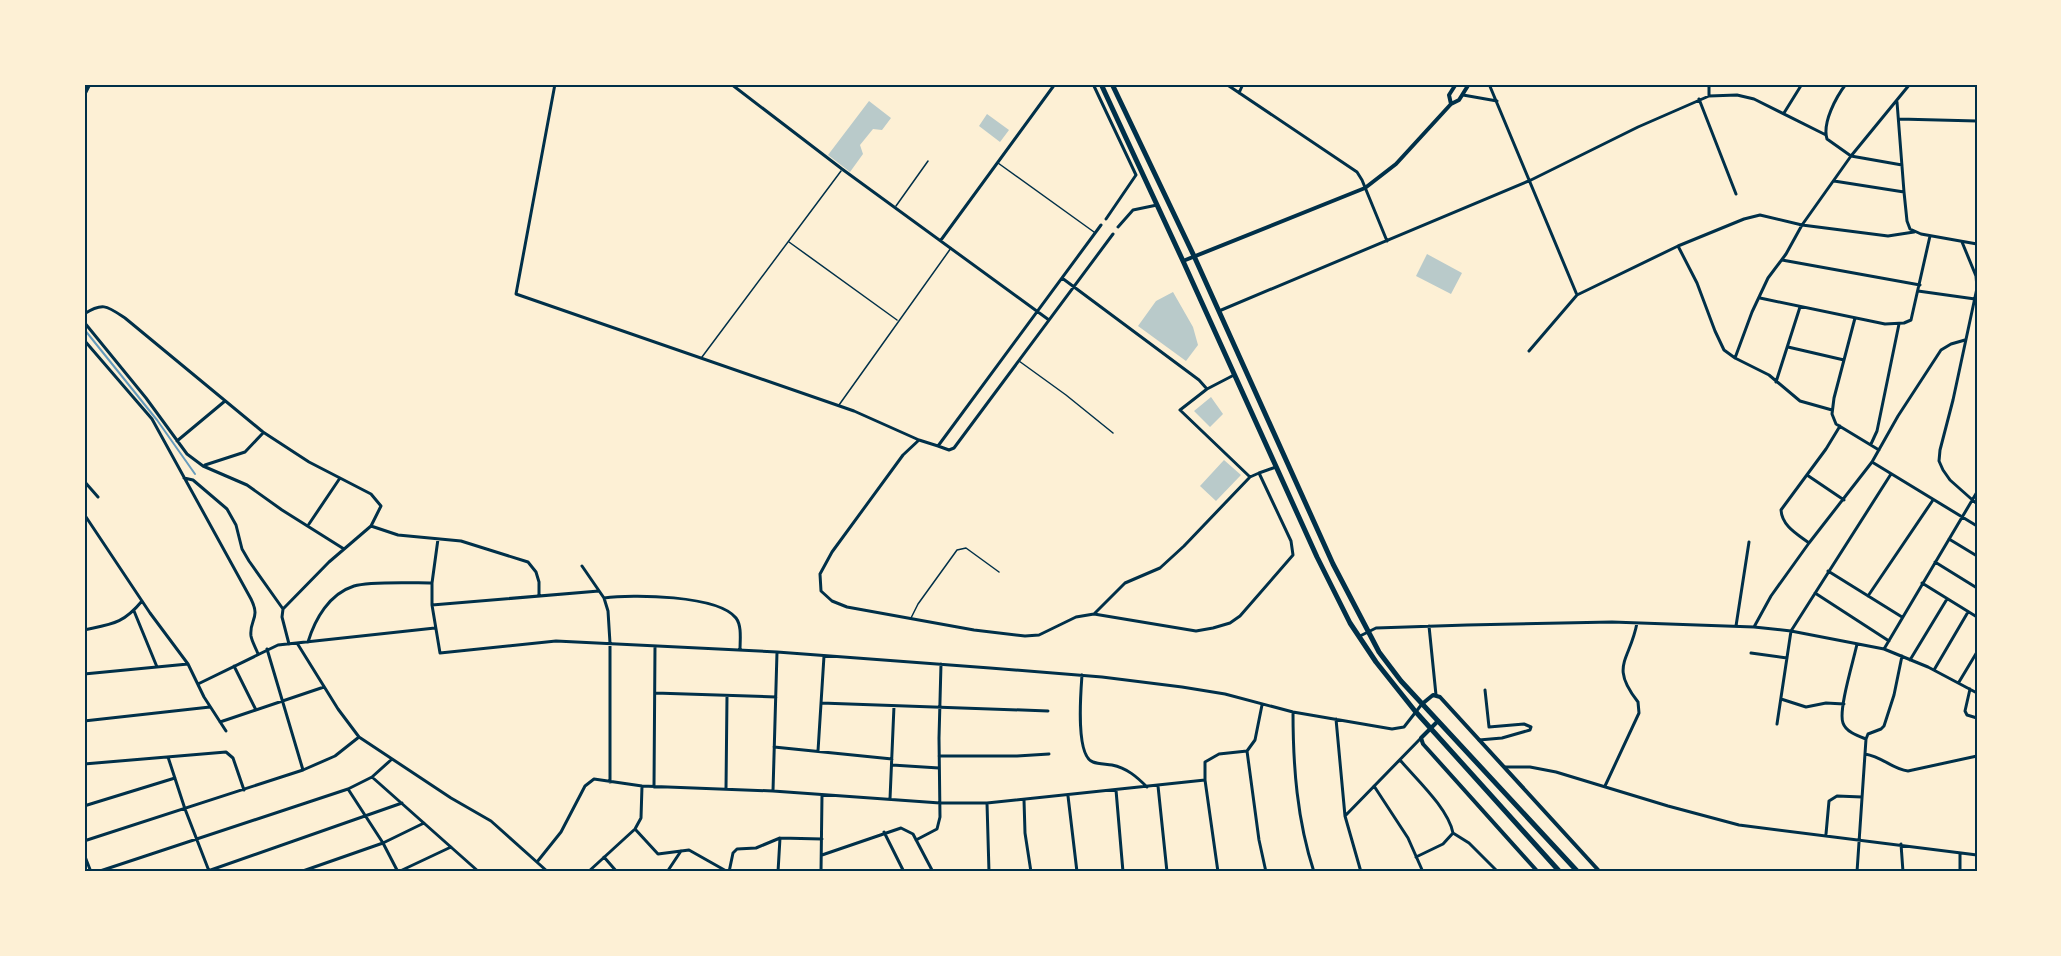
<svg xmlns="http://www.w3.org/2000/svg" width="2061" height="956" font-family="Roboto,sans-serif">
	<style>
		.green { fill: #b9caca }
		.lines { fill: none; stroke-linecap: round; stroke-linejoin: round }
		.stream { stroke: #669bbc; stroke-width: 2 }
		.service { stroke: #003049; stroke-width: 1.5 }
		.minor { stroke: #003049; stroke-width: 3 }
		.tertiary { stroke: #003049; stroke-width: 4 }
		.trunk { stroke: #003049; stroke-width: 5 }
		.neatline { fill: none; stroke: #003049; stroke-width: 2 }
	</style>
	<rect width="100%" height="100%" fill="#fdf0d5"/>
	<path class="green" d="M869 101 891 118 882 130 873 129 860 145 863 154 850 172 828 155Z
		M987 114 1009 130 1000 142 979 126Z
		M1427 254 1462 273 1451 294 1416 276Z
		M1173 292 1193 327 1198 345 1186 361 1138 326 1156 301Z
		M1211 397 1223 414 1210 427 1194 411Z
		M1224 460 1241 475 1216 501 1200 486Z"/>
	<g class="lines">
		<path class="stream" d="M84 329 157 420 195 474"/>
		<path class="service" d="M998 163 1094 232
			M896 206 928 161
			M789 242 897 320
			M702 357 841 171
			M1019 361 1066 395 1113 433
			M839 405 951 248
			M911 618 918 604 957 550 966 548 999 572"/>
		<path class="minor" d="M555 84 516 294 854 411 919 440 938 446
			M731 84 842 169 1049 320
			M1093 84 1136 175 1106 219
			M1226 84 1357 172 1362 180 1387 241
			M1489 84 1577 295
			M1709 84V96
			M1846 84C1836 97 1822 123 1827 139L1851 156 1902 165
			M1239 93 1243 84
			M1463 95 1497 101
			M84 96 90 84
			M1699 99 1736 194
			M1897 102 1904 192 1907 221 1910 229 1921 234 1977 244
			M1784 113 1802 84
			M1899 119 1977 121
			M1834 181 1904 192
			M1101 225 938 446 949 450 954 448 1113 234
			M1118 227 1133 210 1157 205
			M941 240 1055 84
			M1962 242 1976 276 1977 288 1953 400 1940 450 1939 461 1943 470 1950 480 1977 504
			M1678 246 1697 283 1715 331 1724 350 1735 358 1769 375 1800 401 1832 410
			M1782 260 1920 285
			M1062 278 1199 380 1207 389
			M1918 291 1975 299
			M1760 298 1885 324 1904 323 1911 320 1930 236
			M1219 311 1531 180 1638 127 1709 96 1737 95 1754 99 1826 135
			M84 314C103 302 107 306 125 318L263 432 309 462 371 494 381 506 371 526 329 562 283 609 282 617 289 644
			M1855 318 1834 398 1832 414 1836 424 1879 450
			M84 322 146 398 187 454 203 466 247 485 282 510 344 549
			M84 340 152 419 251 599C261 619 249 619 251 636 252 642 256 648 258 654
			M1788 347 1844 360
			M1529 351 1577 295 1678 246 1744 219 1760 215 1802 225 1888 236 1914 232
			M1735 358 1752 312 1768 278 1786 254 1802 225 1851 156 1910 84
			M1234 375 1207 389 1180 410 1250 477
			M1776 382 1800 307
			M919 440 903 455 832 552 820 574 821 591 832 601 847 607 974 630 1025 636 1039 635 1076 617 1094 614 1196 631 1213 628 1230 623 1240 616 1293 555 1291 541 1259 473 1250 477 1184 546 1160 568 1125 583 1094 614
			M177 441 225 401
			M1871 444 1877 431 1899 324
			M1872 462 1977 526
			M205 465 245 452 263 433
			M1259 473 1276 467
			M1807 475 1844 500
			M184 478 193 480 227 509 236 525 242 549 249 561 283 609
			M84 481 98 497
			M84 514 150 613 188 664 204 697 226 731
			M309 524 340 478
			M371 526 398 535 461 541 528 562 536 572 539 582V595
			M438 539 432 583V605L440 653 556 641 777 652 990 668 1102 677 1182 687 1225 694 1293 712 1392 729 1404 727 1422 704
			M1949 539 1977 556
			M1809 543C1797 534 1782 526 1781 510L1826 449 1840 426
			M1935 562 1977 588
			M582 566 604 598 608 611 610 643V782
			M1828 571 1902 617
			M1922 583 1977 617
			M1815 593 1889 641
			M1868 596 1933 500
			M604 598C632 594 718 595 736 618 742 626 740 640 740 650
			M432 605 599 591
			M134 611 157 667
			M1429 626 1436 695
			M1736 626 1749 542
			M1754 627 1771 596 1809 543 1872 462 1898 416 1941 350 1951 344 1965 340
			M84 630C112 624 123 624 142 601
			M1360 636 1376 628 1467 625 1612 622 1754 627 1791 631 1884 649 1928 667 1977 693
			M308 642C315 619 329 594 354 586 370 581 413 583 432 583
			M297 643 338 709 359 737 451 798 491 821 548 872
			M1857 644C1854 659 1838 710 1843 723 1846 732 1858 736 1866 739
			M267 649 303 770
			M1884 649 1977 492
			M1751 653 1787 658
			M1910 660 1947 599
			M234 666 256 710
			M1934 670 1968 612
			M84 674 188 664
			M1082 675C1081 690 1075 756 1093 762 1098 764 1106 764 1112 765 1127 768 1137 777 1147 787
			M1959 682 1977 652
			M198 684 278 645 435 628
			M1970 689 1965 711 1967 715 1977 718
			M655 693 776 697
			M1781 699 1806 707 1826 703 1844 704
			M821 703 1048 711
			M1262 705 1255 740 1247 751 1259 840 1266 872
			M1293 712C1293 766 1297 820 1314 872
			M1336 719 1345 816 1361 872
			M84 721 210 707
			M220 722 324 687
			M1777 724 1791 631 1891 474
			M1479 740 1502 738 1530 730 1531 727 1524 724 1489 727 1485 690
			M774 747 892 759
			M818 751 824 656
			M1865 754C1883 757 1892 769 1908 771L1977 756
			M939 756H1017L1049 754
			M168 757 185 809 209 871
			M1400 760C1416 779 1448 808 1453 833L1443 844 1416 857
			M84 764 226 752 233 758 244 790
			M892 765 939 768
			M1505 767H1530L1556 772 1668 806 1739 825 1977 855
			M372 777 479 872
			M1158 786 1167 872
			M1374 786 1408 838 1423 872
			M1605 786 1639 713 1638 702C1609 665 1630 661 1637 623
			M654 787 655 646
			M348 789 383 843 398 872
			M726 789 727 696
			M1116 790 1123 872
			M773 791 777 652
			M1068 796 1077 872
			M890 799 894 706
			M1024 800 1025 833 1031 872
			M987 803 989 872
			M84 806 175 778
			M1345 816 1421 738
			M635 829 658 854 689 850 728 872
			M884 832 904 872
			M1453 833 1469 843 1498 872
			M1826 834 1829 801 1837 796 1862 797
			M916 840 937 829 940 817 939 738 941 664
			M84 841 303 770 335 756 359 737
			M1901 844 1903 872
			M1960 853V872
			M84 854 91 872
			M822 855 901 828 913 834 933 872
			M604 857 617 872
			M537 862 561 832 585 786 594 779 642 786 773 791 940 803H987L1205 780
			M97 872 348 789 372 777 392 759
			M205 872 402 803
			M300 872 383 843 424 823
			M398 872 451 847
			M588 872 635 829 641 818 642 786
			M667 872 681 851
			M729 872 733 853 737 849 756 848 780 838 822 839
			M778 872 780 838
			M821 872 822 795
			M1218 872 1205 780V762L1219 754 1247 751
			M1857 872 1866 739 1868 734 1881 729 1884 726 1894 695 1902 656"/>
		<path class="tertiary" d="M1451 104 1449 95 1456 84
			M1183 261 1365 188 1396 164 1451 104 1459 100 1469 84
			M1422 704 1433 695 1440 697 1600 872
			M1438 721 1421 738 1423 744 1538 872"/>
		<path class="trunk" d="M1101 84 1183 261 1317 557 1350 623 1376 662 1415 711 1560 872
			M1112 84 1194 256 1333 564 1379 652 1401 681 1578 872"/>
	</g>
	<rect width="2061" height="956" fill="none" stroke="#fdf0d5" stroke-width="171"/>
	<rect x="86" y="86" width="1890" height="784" class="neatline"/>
</svg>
